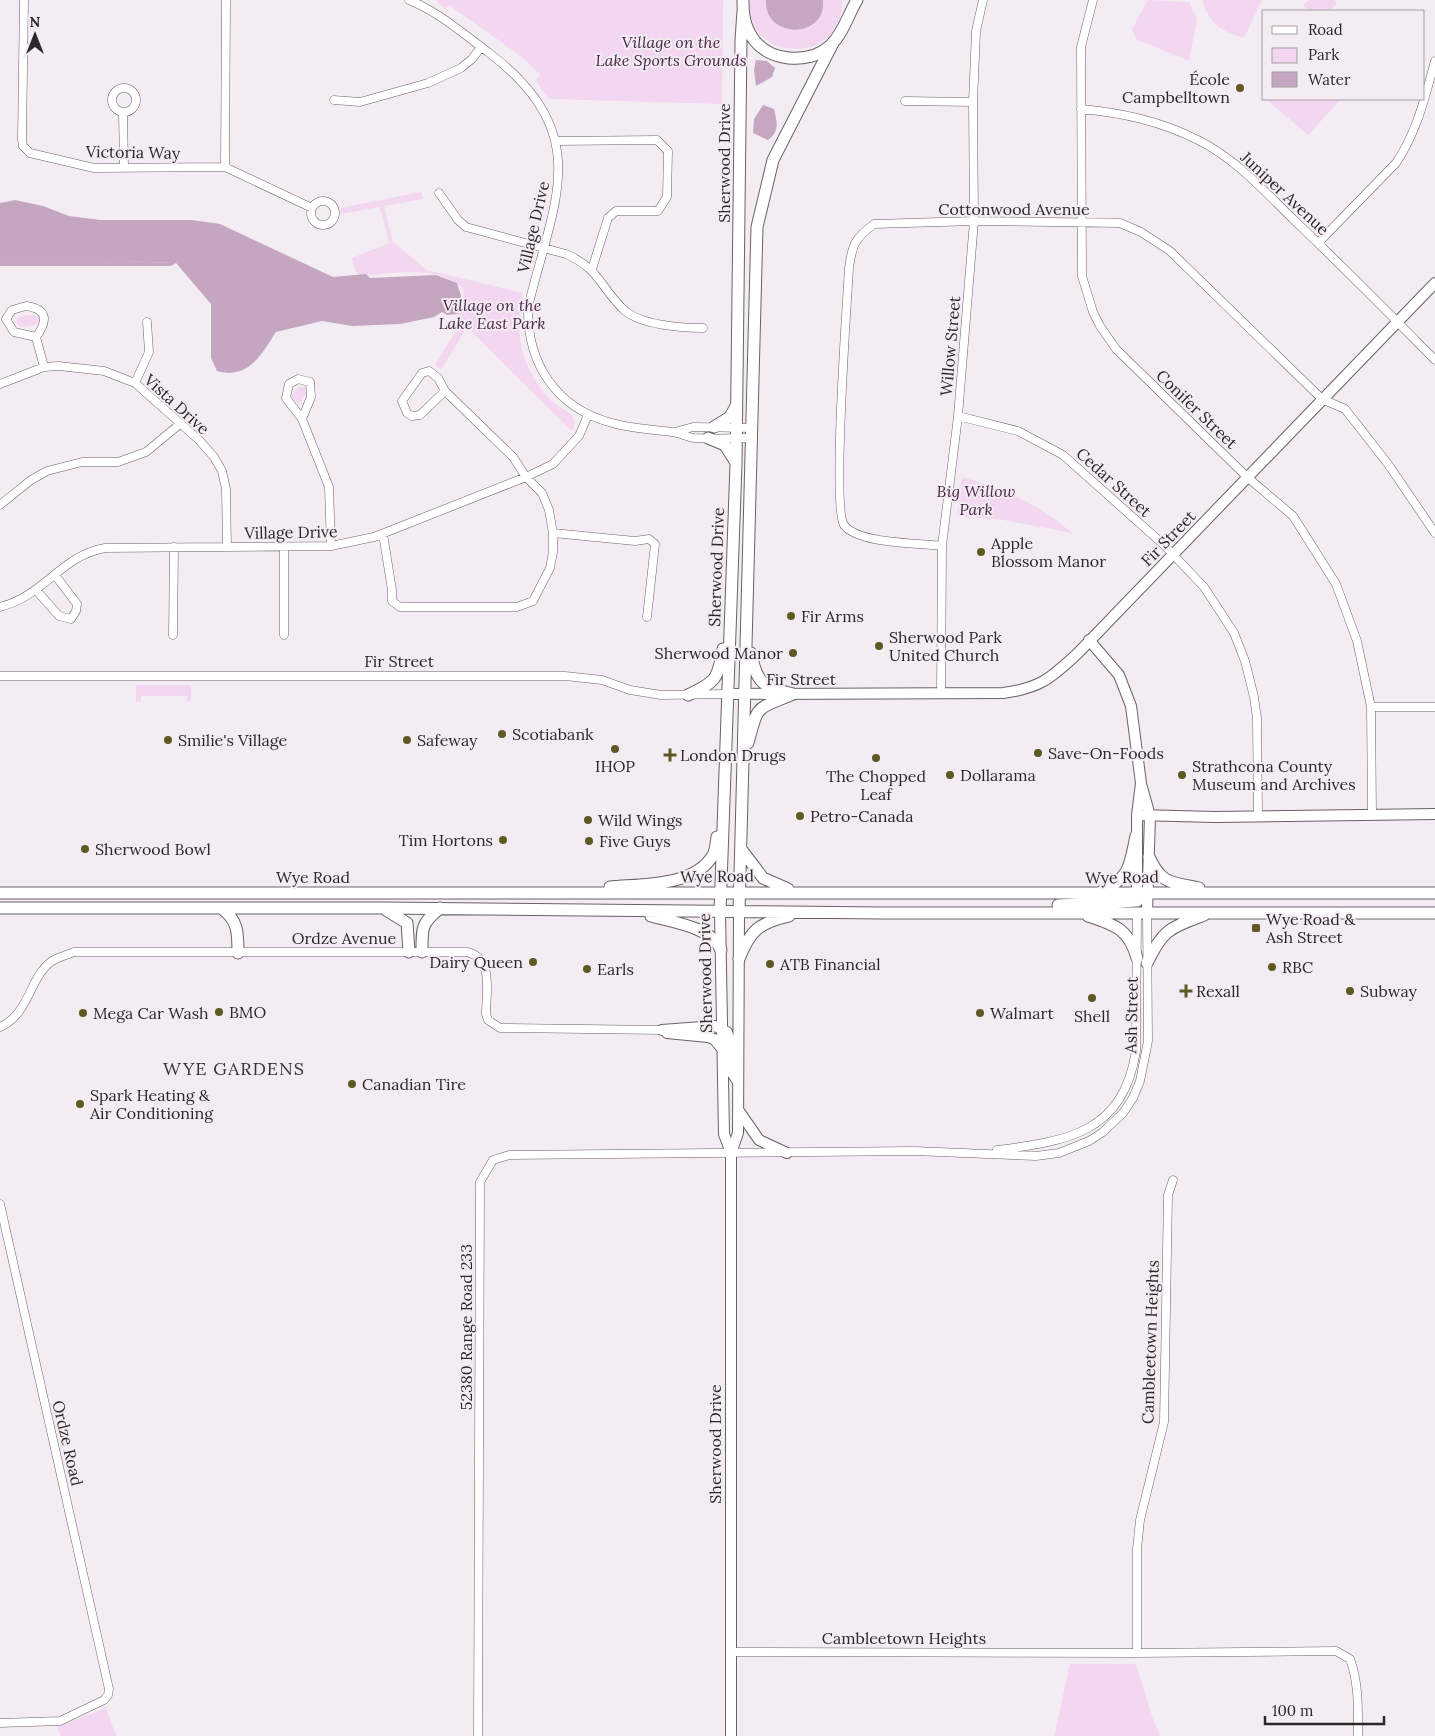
<svg xmlns="http://www.w3.org/2000/svg" width="1435" height="1736" font-family="Lora,serif">
	<style>
		.green { fill: #f3d6f0 }
		.forest { fill: #c5a7c2 }
		.water { fill: #c4a6c1 }
		.lines { fill: none; stroke-linecap: round; stroke-linejoin: round }
		.minor-casing { stroke: #696268; stroke-width: 9 }
		.tertiary-casing { stroke: #696268; stroke-width: 12 }
		.secondary-casing { stroke: #696268; stroke-width: 13 }
		.minor { stroke: #fff; stroke-width: 8 }
		.tertiary { stroke: #fff; stroke-width: 10 }
		.secondary { stroke: #fff; stroke-width: 11 }
		.poi-dot { fill: #5e5825; stroke: #f4ecf3; stroke-width: 2 }
		.labels { text-anchor: middle; dominant-baseline: central; stroke-width: 4; stroke-linejoin: round; paint-order: stroke }
		.park-label { font-size: 16px; font-style: italic; fill: #4b2449; stroke: #f4ecf3 }
		.poi-label { font-size: 16px; fill: #2b282b; stroke: #f4ecf3; text-anchor: start }
		.street-label { font-size: 16px; fill: #2b282b; stroke: #f4ecf3 }
		.neighbourhood-label { font-size: 18px; letter-spacing: 1px; fill: #393338; stroke: #f4ecf3 }
	</style>
	<rect width="100%" height="100%" fill="#f4ecf3"/>
	<path class="green" d="M438 0H723L722 104 549 99 536 81 540 74 518 54 449 5 446 8 436 2Z
		M750 0H842C844 69 742 61 750 0Z
		M1148 0 1189 2 1197 19 1189 61 1136 39 1132 29Z
		M1202 0H1262L1244 38C1220 30 1210 25 1202 0Z
		M1309 0H1334L1337 4 1329 11H1309L1303 5Z
		M1266 99H1341L1308 135Z
		M421 192 423 199 384 206 393 242 427 270 523 293C514 334 521 369 551 400 557 406 567 410 572 416 576 421 574 426 572 431L467 327 441 370 435 365 460 324 457 314 453 315C463 309 463 300 464 290 440 263 392 274 360 276L355 271 352 258 389 243 380 207 341 214V208Z
		M33 315 37 316 40 320 36 325 21 327 17 323V319L20 316Z
		M299 387H306L308 391 299 405 291 396Z
		M962 477C1004 489 1039 504 1072 533L1004 520 957 516Z
		M136 685H191V700L187 702V696H141V702H136Z
		M1070 1664H1136L1153 1719 1160 1736H1054Z
		M106 1708 116 1736H61L57 1727Z"/>
	<path class="forest" d="M766 0H823C827 39 764 40 766 0Z
		M756 60 767 61 775 68 772 77 756 86 754 70Z
		M763 105 774 109C777 121 780 132 768 140L753 133 754 119Z
		M0 257 4 256 176 263 171 266H0Z"/>
	<path class="water" d="M15 200 43 206 69 216 100 220H192L220 224 333 277 366 274 370 278 436 275 457 283 462 299 457 314 447 315 442 312 434 317 400 324 352 326 322 321 276 332C261 355 248 380 217 371L211 358V304L176 263 0 257V203Z"/>
	<g class="lines">
		<g class="minor-casing">
			<path id="minor" d="M24 0 22 139 23 146 30 153 94 168 225 167 312 208
				M409 0C439 12 462 33 488 52 595 134 555 197 528 307 527 364 556 408 612 423 632 429 652 429 672 432 680 433 687 437 694 438 713 439 733 438 751 438
				M1093 0 1081 47 1082 276 1093 312 1100 326 1116 349 1246 476 1293 516 1336 584 1357 641 1371 707 1372 813
				M112 100a12 12 0 1 1 24 0a12 12 0 1 1-24 0Z
				M334 100 360 102 428 83 461 68 472 59 481 47
				M905 101 973 102
				M1081 109C1123 113 1160 121 1198 140 1236 159 1264 191 1294 220 1342 266 1389 313 1435 360
				M123 112 124 167
				M556 141 657 140 668 151 667 197 658 211H616L608 218 592 269
				M225 167 226 0
				M439 193 458 220 466 227 566 254C600 269 600 287 624 310 641 325 681 328 703 328
				M311 213a12 12 0 1 1 24 0a12 12 0 1 1-24 0Z
				M1318 243 1396 163C1417 132 1425 97 1435 61
				M26 306C48 309 48 321 36 337L14 332 6 319 12 310Z
				M36 337 44 367
				M135 383 149 352 147 322
				M0 384 44 367 59 366 104 371 135 383 199 440 214 457 222 471 226 489 227 547
				M958 416 1018 431 1063 455 1164 545 1204 587 1234 633 1245 661 1254 697 1257 718 1258 816
				M302 419 311 397 310 382 298 379 289 384 286 398 302 419 329 487 331 546
				M675 432 693 427 752 428
				M0 505 31 480 47 471 82 462H118L146 452 180 424
				M553 533 635 541 649 539 655 544 647 617
				M383 534 392 590V601L400 607H517L533 601 550 568 553 552V533L549 510 542 493 526 477 513 457 445 391 438 378 429 371 422 373 402 401 407 413 412 416 420 415 445 391
				M942 546C919 543 858 544 844 525 832 507 847 303 849 268 852 245 855 238 874 224L974 221 1120 223 1141 232 1170 251 1322 399 1345 409 1388 464 1435 533
				M37 591 59 616 71 619 76 611 77 604 55 575
				M0 607C46 595 60 556 105 548L331 546 374 537 526 477 553 464 579 436 588 415
				M173 635 174 547
				M284 635V546
				M0 676H565L602 680 630 690 661 695 728 694
				M941 694 942 546 958 416 974 221 973 102 976 31 983 0
				M1371 707H1435
				M0 1027C30 1014 29 977 52 961 59 957 67 955 74 952H467C494 958 486 993 486 1014L488 1020 500 1028 662 1030
				M997 1150C1068 1141 1123 1133 1136 1051L1137 913
				M0 1204 109 1689 108 1695 104 1700 60 1721 0 1723
				M731 1652 1137 1653V1549L1140 1520 1164 1422 1168 1195 1173 1180
				M1137 1653 1336 1651 1350 1659C1359 1683 1358 1710 1358 1736
				M478 1736 480 1182 493 1160 509 1155 914 1151 1036 1156 1059 1153 1089 1141 1103 1132 1123 1113 1133 1098 1140 1081 1148 1041 1147 913"/>
		</g>
		<g class="tertiary-casing">
			<path id="tertiary" d="M1089 640 1119 675 1131 706 1141 783 1137 815V900
				M728 694 1003 693C1040 688 1050 679 1077 654L1435 283
				M1142 787 1150 816 1147 913
				M1137 815 1215 817 1435 814
				M720 912 724 1134 731 1153V1736
				M662 1030 715 1026 727 1032 729 1038 732 1073 738 1082
				M667 1033 708 1037 714 1039 723 1050
				M739 1111 759 1140 787 1153
				M731 1153 738 1133 739 912"/>
		</g>
		<g class="secondary-casing">
			<path id="secondary" d="M743 0C743 13 744 25 752 37 768 62 808 65 830 46 843 34 848 15 857 0
				M714 427 730 417 736 406
				M708 438 725 445 735 461
				M751 653C757 685 763 686 793 694
				M688 695C716 682 718 679 723 649
				M748 743C758 703 756 710 793 694
				M741 849 763 878 788 889
				M1149 857C1162 885 1171 882 1199 888
				M610 887C641 884 695 887 713 855 716 850 716 843 717 837
				M1101 892C1131 876 1129 868 1136 836
				M0 893H1435
				M1058 905 1137 901 1148 892
				M0 908H382L883 913H1435
				M221 908C238 920 238 932 238 953
				M386 910 407 923 409 952
				M720 912 736 464 741 40 743 11
				M739 912 757 227 773 160 834 41
				M651 916C672 922 712 927 721 950
				M1088 916C1115 925 1129 929 1137 958
				M422 952C422 927 421 924 440 908
				M739 959C750 930 759 923 789 916
				M1147 963C1163 929 1170 928 1204 915"/>
		</g>
		<use href="#minor" class="minor"/>
		<use href="#tertiary" class="tertiary"/>
		<use href="#secondary" class="secondary"/>
	</g>
	<g class="poi-dot">
		<circle cx="1240" cy="88" r="5"/>
		<circle cx="981" cy="552" r="5"/>
		<circle cx="791" cy="616" r="5"/>
		<circle cx="879" cy="646" r="5"/>
		<circle cx="793" cy="653" r="5"/>
		<circle cx="502" cy="734" r="5"/>
		<circle cx="168" cy="740" r="5"/>
		<circle cx="407" cy="740" r="5"/>
		<circle cx="615" cy="749" r="5"/>
		<circle cx="1038" cy="753" r="5"/>
		<path d="M667.5 747.5h5v5h5v5h-5v5h-5v-5h-5v-5h5z"/>
		<circle cx="876" cy="758" r="5"/>
		<circle cx="950" cy="775" r="5"/>
		<circle cx="1182" cy="775" r="5"/>
		<circle cx="800" cy="816" r="5"/>
		<circle cx="588" cy="820" r="5"/>
		<circle cx="503" cy="840" r="5"/>
		<circle cx="589" cy="841" r="5"/>
		<circle cx="85" cy="849" r="5"/>
		<rect x="1251" y="923" width="10" height="10" rx="2.5"/>
		<circle cx="533" cy="962" r="5"/>
		<circle cx="770" cy="964" r="5"/>
		<circle cx="1272" cy="967" r="5"/>
		<circle cx="587" cy="969" r="5"/>
		<path d="M1183.5 983.5h5v5h5v5h-5v5h-5v-5h-5v-5h5z"/>
		<circle cx="1350" cy="991" r="5"/>
		<circle cx="1092" cy="998" r="5"/>
		<circle cx="219" cy="1012" r="5"/>
		<circle cx="83" cy="1013" r="5"/>
		<circle cx="980" cy="1013" r="5"/>
		<circle cx="352" cy="1084" r="5"/>
		<circle cx="80" cy="1104" r="5"/>
	</g>
	<g class="labels">
		<g class="park-label">
			<text x="671" y="42">Village on the<tspan x="671" dy="18">Lake Sports Grounds</tspan></text>
			<text x="492" y="305">Village on the<tspan x="492" dy="18">Lake East Park</tspan></text>
			<text x="976" y="491">Big Willow<tspan x="976" dy="18">Park</tspan></text>
		</g>
		<g class="poi-label">
			<text x="1230" y="79" text-anchor="end">École<tspan x="1230" dy="18">Campbelltown</tspan></text>
			<text x="991" y="543">Apple<tspan x="991" dy="18">Blossom Manor</tspan></text>
			<text x="801" y="616">Fir Arms</text>
			<text x="889" y="637">Sherwood Park<tspan x="889" dy="18">United Church</tspan></text>
			<text x="783" y="653" text-anchor="end">Sherwood Manor</text>
			<text x="512" y="734">Scotiabank</text>
			<text x="178" y="740">Smilie's Village</text>
			<text x="417" y="740">Safeway</text>
			<text x="1048" y="753">Save-On-Foods</text>
			<text x="680" y="755">London Drugs</text>
			<text x="615" y="766" text-anchor="middle">IHOP</text>
			<text x="1192" y="766">Strathcona County<tspan x="1192" dy="18">Museum and Archives</tspan></text>
			<text x="960" y="775">Dollarama</text>
			<text x="876" y="776" text-anchor="middle">The Chopped<tspan x="876" dy="18">Leaf</tspan></text>
			<text x="810" y="816">Petro-Canada</text>
			<text x="598" y="820">Wild Wings</text>
			<text x="493" y="840" text-anchor="end">Tim Hortons</text>
			<text x="599" y="841">Five Guys</text>
			<text x="95" y="849">Sherwood Bowl</text>
			<text x="1266" y="919">Wye Road &amp;<tspan x="1266" dy="18">Ash Street</tspan></text>
			<text x="523" y="962" text-anchor="end">Dairy Queen</text>
			<text x="780" y="964">ATB Financial</text>
			<text x="1282" y="967">RBC</text>
			<text x="597" y="969">Earls</text>
			<text x="1196" y="991">Rexall</text>
			<text x="1360" y="991">Subway</text>
			<text x="229" y="1012">BMO</text>
			<text x="93" y="1013">Mega Car Wash</text>
			<text x="990" y="1013">Walmart</text>
			<text x="1092" y="1016" text-anchor="middle">Shell</text>
			<text x="362" y="1084">Canadian Tire</text>
			<text x="90" y="1095">Spark Heating &amp;<tspan x="90" dy="18">Air Conditioning</tspan></text>
		</g>
		<g class="street-label">
			<text transform="translate(133 152) rotate(1)">Victoria Way</text>
			<text transform="translate(724 163) rotate(-90)">Sherwood Drive</text>
			<text transform="translate(1285 193) rotate(43)">Juniper Avenue</text>
			<text x="1014" y="209">Cottonwood Avenue</text>
			<text transform="translate(533 227) rotate(-77)">Village Drive</text>
			<text transform="translate(950 346) rotate(-85)">Willow Street</text>
			<text transform="translate(177 404) rotate(42)">Vista Drive</text>
			<text transform="translate(1197 409) rotate(44)">Conifer Street</text>
			<text transform="translate(1114 482) rotate(42)">Cedar Street</text>
			<text transform="translate(291 532) rotate(-1)">Village Drive</text>
			<text transform="translate(1168 538) rotate(-46)">Fir Street</text>
			<text transform="translate(716 567) rotate(-88)">Sherwood Drive</text>
			<text x="399" y="661">Fir Street</text>
			<text x="801" y="679">Fir Street</text>
			<text transform="translate(717 876) rotate(-1)">Wye Road</text>
			<text x="313" y="877">Wye Road</text>
			<text transform="translate(1122 877) rotate(-1)">Wye Road</text>
			<text x="344" y="938">Ordze Avenue</text>
			<text transform="translate(705 973) rotate(-91)">Sherwood Drive</text>
			<text transform="translate(1131 1015) rotate(-89)">Ash Street</text>
			<text transform="translate(466 1327) rotate(-90)">52380 Range Road 233</text>
			<text transform="translate(1150 1342) rotate(-88)">Cambleetown Heights</text>
			<text transform="translate(68 1443) rotate(77)">Ordze Road</text>
			<text transform="translate(715 1444) rotate(-90)">Sherwood Drive</text>
			<text x="904" y="1638">Cambleetown Heights</text>
		</g>
		<g class="neighbourhood-label">
			<text x="234" y="1068">WYE GARDENS</text>
		</g>
	</g>
	<rect x="1262" y="10" width="162" height="90" fill="#f4ecf3" stroke="#a49ea3"/>
	<rect x="1272" y="26" width="25" height="8" fill="#ffffff" stroke="#a49ea3"/>
	<text x="1308" y="35" font-size="15" fill="#2b282b">Road</text>
	<rect x="1272" y="48" width="25" height="15" fill="#f3d6f0" stroke="#a49ea3"/>
	<text x="1308" y="60" font-size="15" fill="#2b282b">Park</text>
	<rect x="1272" y="72" width="25" height="15" fill="#c4a6c1" stroke="#a49ea3"/>
	<text x="1308" y="85" font-size="15" fill="#2b282b">Water</text>
	<g transform="translate(35 35)" stroke="#f4ecf3" stroke-width="4" paint-order="stroke">
	<path d="M0-4L9 19L0 12L-9 19Z" fill="#2b282b"/>
	<text y="-8" font-size="14" font-weight="bold" text-anchor="middle" fill="#2b282b">N</text>
	</g>
	<path d="M1265 1716v8h119v-8" fill="none" stroke="#2b282b" stroke-width="2.5"/>
	<text x="1272" y="1716" font-size="15" fill="#2b282b" stroke="#f4ecf3" stroke-width="4" paint-order="stroke">100 m</text>
</svg>
